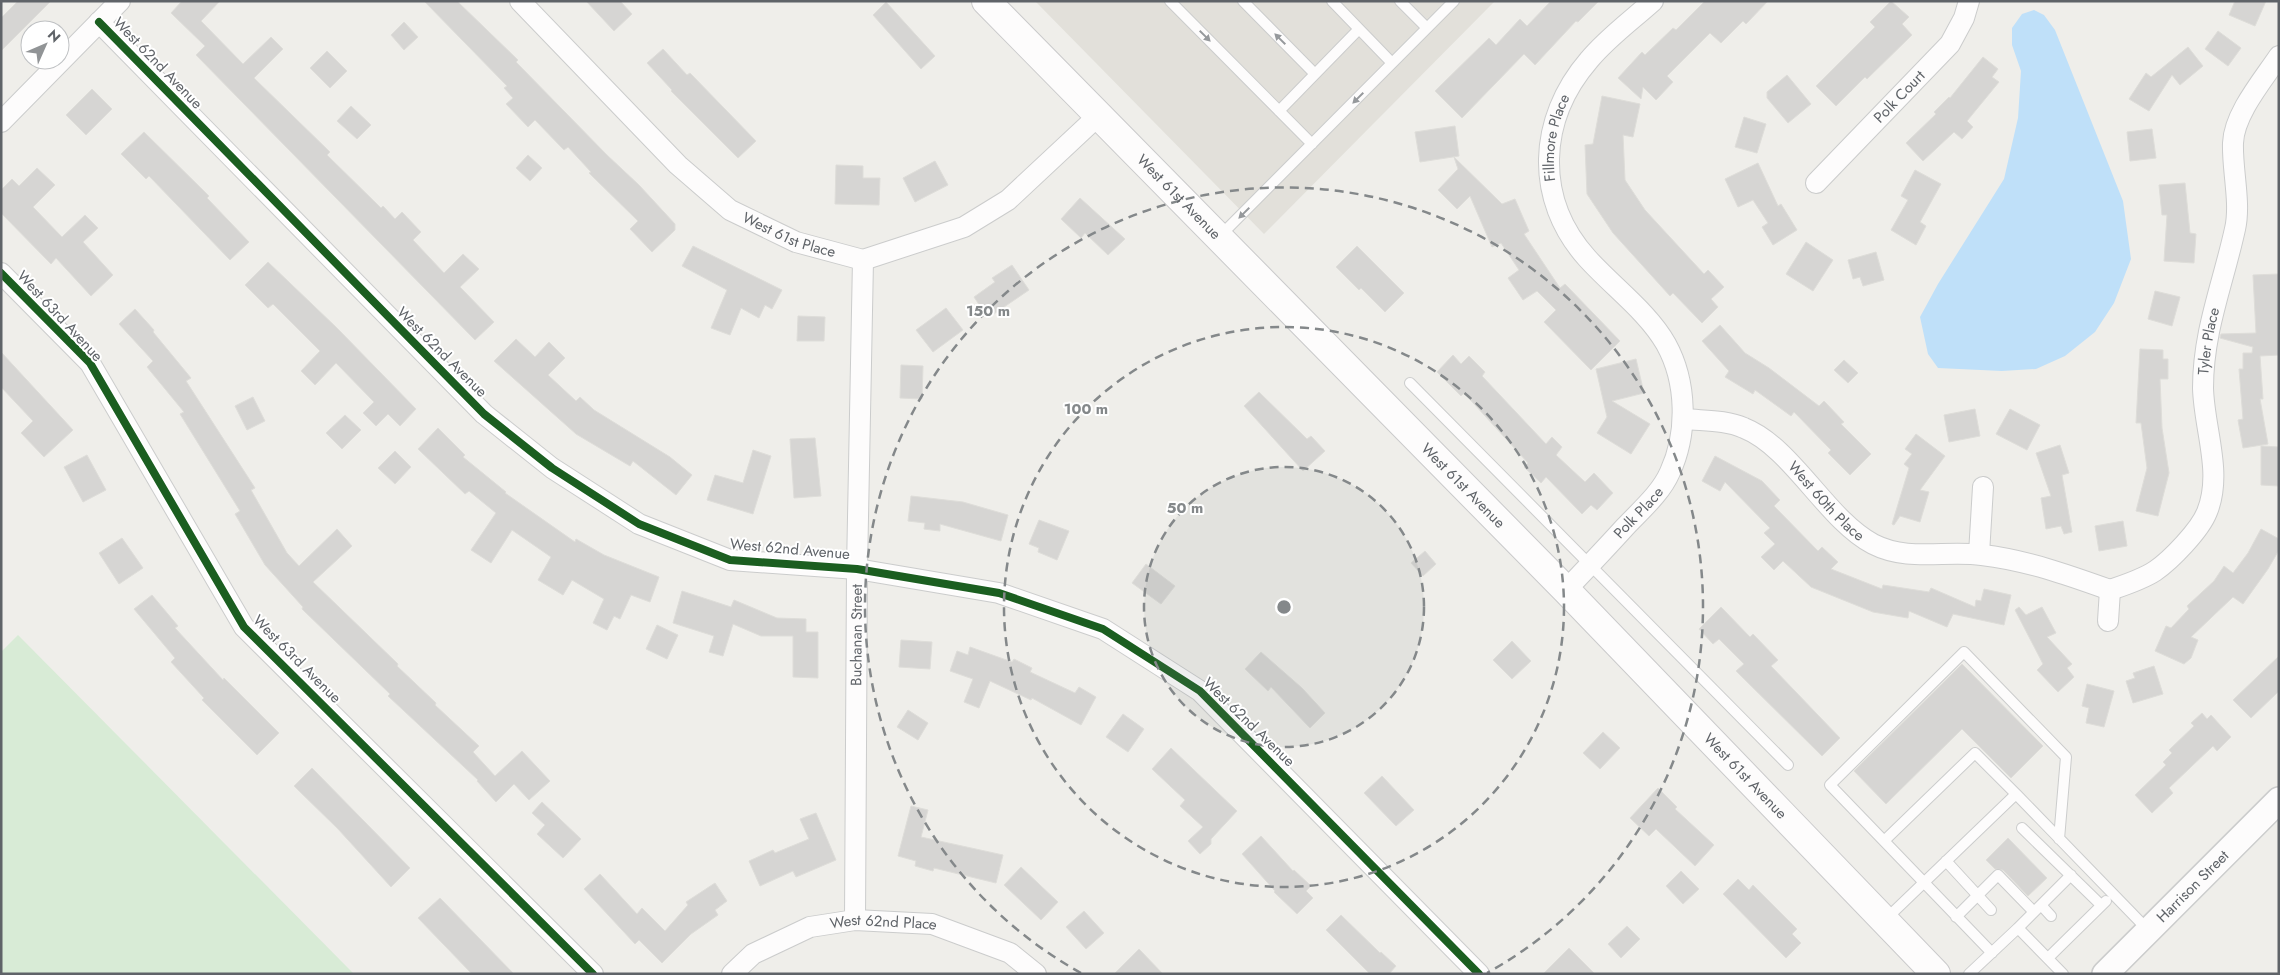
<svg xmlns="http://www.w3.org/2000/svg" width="2280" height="975" font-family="Jost,sans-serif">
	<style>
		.education { fill: #e2e0da }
		.green { fill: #d8ebd6 }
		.water { fill: #bfe0f9 }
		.building { fill: #d6d5d3; stroke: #deddd9 }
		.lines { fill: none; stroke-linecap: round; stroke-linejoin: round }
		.service-casing { stroke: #cbcccc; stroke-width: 12 }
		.minor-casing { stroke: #cbcccc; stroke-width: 22 }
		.tertiary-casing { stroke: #cbcccc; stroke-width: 28 }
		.secondary-casing { stroke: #cacacb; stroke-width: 30 }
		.service { stroke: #fdfcfc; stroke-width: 10 }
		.minor { stroke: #fdfcfc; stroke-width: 20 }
		.tertiary { stroke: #fdfcfc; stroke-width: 25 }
		.secondary { stroke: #fdfcfc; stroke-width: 28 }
		.cycleway-casing { stroke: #fff; stroke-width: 11 }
		.cycleway { stroke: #1b5e20; stroke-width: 8 }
		.oneway { fill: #96999c }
		.ring { fill: none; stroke: #84888a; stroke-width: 2.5; stroke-dasharray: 9 6 }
		.labels { text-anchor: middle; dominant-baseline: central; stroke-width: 4; stroke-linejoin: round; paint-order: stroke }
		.street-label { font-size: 15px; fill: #5f6368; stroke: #fff }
		.centre { fill: #84888a; stroke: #fff; stroke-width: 2.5 }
		.ring-label { font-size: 15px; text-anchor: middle; font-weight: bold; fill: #84888a; stroke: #fff; stroke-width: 4; stroke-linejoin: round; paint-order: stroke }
	</style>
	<rect width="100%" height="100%" fill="#efeeea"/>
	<path class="education" d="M1035 1H1495L1264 234Z"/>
	<path class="green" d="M18 635 354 974H1V652Z"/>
	<path class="water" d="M2034 10 2044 15 2055 30 2123 201 2131 259 2114 303 2095 332 2065 356 2036 369 2002 371 1938 368 1928 354 1920 317 1938 284 2004 179 2018 118 2021 71 2012 45V28L2022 14Z"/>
	<path class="building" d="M18 1H51L1 51V18Z
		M182 1H220L201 21 243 64 271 37 283 49 254 78 330 152 327 155 381 208 383 206 395 219 402 212 421 232 413 240 444 273 463 254 479 269 460 287 494 322 475 340 196 55 205 46 171 13Z
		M424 1H457L518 60 516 62 607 155 639 185 675 224V230L652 252 630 229 638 221 589 173 591 172 568 147 564 150 535 120 528 127 506 104 513 98 504 88 507 86Z
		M586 1H620L632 14 614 31Z
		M1551 1H1599L1578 22 1576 21 1535 65 1524 54 1462 118 1435 91 1489 38 1496 45 1520 19 1527 26Z
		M1705 1H1768L1746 24 1743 21 1721 43 1710 33 1667 76 1673 82 1656 100 1643 87 1641 99 1618 78 1642 52 1645 55 1673 28 1676 30Z
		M1891 1 1909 17 1902 24 1912 35 1867 79 1865 77 1836 106 1816 86 1875 27 1870 22Z
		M2235 1H2266L2255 26 2229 15Z
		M886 2 935 56 921 69 873 15Z
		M404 22 418 37 404 50 391 35Z
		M2218 31 2241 48 2228 66 2205 49Z
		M2188 47 2203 66 2180 85 2172 75 2149 111 2129 99 2146 73 2151 77Z
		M663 49 687 75 690 73 756 141 738 158 671 91 672 90 647 63Z
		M327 51 347 71 330 88 310 68Z
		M1983 57 1998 69 1992 77 1999 82 1967 121 1973 127 1962 139 1954 132 1923 161 1906 143 1936 114 1934 112 1949 97 1950 98Z
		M1787 75 1811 104 1788 123 1767 98V92Z
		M92 89 112 109 86 135 66 115Z
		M1602 96 1640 104 1633 137 1623 135 1625 180 1645 210 1704 274 1708 270 1724 287 1711 299 1718 307 1702 323 1673 293 1670 296 1613 233 1587 194 1585 145 1593 144Z
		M351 106 371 125 357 139 337 121Z
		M1744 117 1766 124 1757 153 1735 147Z
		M1455 126 1459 156 1420 162 1415 132Z
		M2152 129 2156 158 2130 161 2127 132Z
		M144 132 209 196 207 198 249 242 230 260 149 176 146 179 121 154Z
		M528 155 542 168 530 181 516 168Z
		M1454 157 1502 204 1515 199 1529 231 1524 234 1560 288 1565 284 1620 341 1591 370 1544 322 1556 310 1537 291 1523 300 1508 278 1519 270 1501 243 1492 247 1470 196 1457 209 1438 190 1458 169Z
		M935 161 948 185 915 202 903 178Z
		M1758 163 1778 206 1781 204 1797 230 1773 245 1762 227 1768 223 1753 200 1738 207 1725 179Z
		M836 165 863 166V178H880L879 205 835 204Z
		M37 168 55 185 33 207 62 237 85 215 98 228 83 242 113 275 91 296 56 258 51 264 1 213V190L12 179 19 186Z
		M1915 170 1941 184 1920 222 1926 226 1916 245 1891 230 1908 200 1901 196Z
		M2185 183 2190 233 2196 234 2194 263 2164 261 2167 215H2162L2159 185Z
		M1080 198 1125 239 1108 255 1085 233 1081 238 1061 219Z
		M1806 242 1833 260 1813 291 1786 274Z
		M693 246 782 290 772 309 765 305 759 318 741 308 730 335 711 328 727 290 682 266Z
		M1357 246 1404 293 1385 312 1361 288 1359 290 1336 267Z
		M1876 252 1884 280 1863 286 1860 277 1853 279 1848 260Z
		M268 262 337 328 416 409 400 426 388 414 376 426 363 413 374 402 336 363 315 385 301 371 320 351 273 304 268 308 245 285Z
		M1012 265 1029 290 988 318 974 297 995 282 992 278Z
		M2279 274V355L2260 356 2263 399H2260L2268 444 2243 448 2238 420 2243 419 2239 369H2243V353H2252L2253 347 2220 338 2221 334 2256 333 2253 275Z
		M2155 291 2180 297 2172 326 2148 319Z
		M946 308 963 330 933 352 916 330Z
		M135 309 154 330 153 332 191 378 186 381 255 488 251 490 287 553 299 566 337 529 352 546 313 582 398 664 397 666 436 703 435 705 479 746 473 752 495 776 522 751 550 781 529 800 514 784 496 802 477 781 478 780 388 696 390 694 302 609 303 607 265 565 235 514 240 511 180 414 184 412 147 367 153 361 119 324Z
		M798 316 825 317 824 341H797Z
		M1720 325 1745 353 1769 368 1819 406 1824 401 1844 422 1841 424 1871 454 1850 475 1828 453 1831 450 1794 412 1791 416 1755 390 1753 394 1725 377 1729 371 1702 341Z
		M516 339 535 357 549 342 565 358 548 375 576 401 580 397 594 410 670 457 692 475 676 495 633 461 630 466 576 434 494 361Z
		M2140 349 2163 350V359H2168V379H2160L2162 428 2169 473 2158 516 2136 511 2147 468 2141 423H2136Z
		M1 352 73 430 44 457 21 433 33 421 1 387Z
		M1453 355 1461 364 1469 356 1485 372 1482 376 1546 444 1552 437 1562 447 1556 455 1585 482 1594 473 1613 493 1597 510 1591 505 1582 514 1546 477 1541 483 1524 467 1528 463 1464 393 1461 396 1437 372Z
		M1636 359 1644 393 1612 401 1650 424 1631 454 1597 433 1607 417 1596 369Z
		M1844 360 1858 373 1848 383 1834 370Z
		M901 365 923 366 922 399 900 398Z
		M1259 392 1307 439 1311 436 1325 451 1303 471 1244 406Z
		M253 397 265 421 247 430 235 406Z
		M1975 409 1980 436 1949 442 1944 415Z
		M2010 409 2040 425 2027 450 1996 434Z
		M345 415 361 430 342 449 326 433Z
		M438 428 465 455 463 457 506 492 505 493 575 542 576 539 604 555 659 577 650 602 631 595 620 619 614 616 607 630 593 623 604 599 572 580 563 595 538 580 551 557 512 530 491 563 471 550 496 513 469 491 465 494 418 449Z
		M1916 434 1945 456 1920 490 1929 492 1920 522 1900 516 1894 525 1892 524 1909 468 1904 464 1912 454 1905 449Z
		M815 438 821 496 794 498 790 439Z
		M2060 445 2069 473 2062 475 2072 532 2064 534 2061 526 2046 529 2041 498 2051 496 2036 453Z
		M2261 446 2279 447V486L2261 485Z
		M753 450 771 456 753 514 707 500 715 475 743 483Z
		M395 451 411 467 395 484 378 468Z
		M87 455 106 490 83 502 64 467Z
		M1715 456 1762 481 1780 500 1774 506 1818 551 1822 547 1838 562 1831 569 1882 589 1883 585 1929 592 1931 588 1975 607 1976 600 1981 601 1984 589 2011 595 2004 625 1953 614 1947 627 1909 611 1908 618 1873 612 1811 587 1783 561 1774 570 1761 557 1775 544 1764 533 1770 528 1725 482 1720 491 1702 481Z
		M911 496 963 502 1008 515 1001 541 940 524V531L924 529 925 523 908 521Z
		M1039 520 1069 531 1057 560 1038 552 1039 548 1029 544Z
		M2123 521 2127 546 2099 551 2095 526Z
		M2261 529 2279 539V550L2268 569 2243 604 2233 597 2191 637 2198 640 2191 658 2184 664 2155 651 2166 626 2171 628 2189 609 2187 606 2214 581 2224 566 2233 573 2248 553Z
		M122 538 143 568 119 584 99 553Z
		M1425 551 1436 564 1423 576 1411 563Z
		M1146 564 1175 586 1161 604 1132 583Z
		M682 591 731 607 734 600 777 618 806 619V632H818V678L793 677V636H761L733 624 723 656 709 652 714 636 673 623Z
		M152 595 178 626 175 628 223 680 224 678 279 733 257 755 202 700 204 698 171 662 175 658 134 609Z
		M1721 607 1750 637 1753 634 1778 660 1771 666 1840 738 1822 756 1736 671 1744 664 1719 639 1713 644 1699 629Z
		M2019 607 2026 615 2042 607 2056 633 2047 637 2072 664 2067 668 2074 677 2058 692 2037 670 2043 664 2015 610Z
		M657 625 678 635 667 659 646 649Z
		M901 640 932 642 930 669 899 667Z
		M1512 641 1531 661 1512 679 1493 660Z
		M970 647 1012 662 1014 659 1032 668 1030 672 1075 693 1079 687 1096 697 1081 725 1032 698 1031 700 990 681 979 708 964 702 973 679 950 671 957 651 968 655Z
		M1261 652 1302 688 1325 713 1310 728 1271 687 1268 691 1245 669Z
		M2279 656V691L2251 718 2233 700Z
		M1962 664 2043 746 2011 778 1962 729 1886 804 1854 771Z
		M2154 666 2163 694 2133 703 2126 681 2135 678 2133 673Z
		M2087 684 2114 691 2104 727 2086 723 2089 708 2082 706Z
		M908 710 928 723 918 740 897 727Z
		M2202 713 2207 719 2211 715 2231 737 2217 751 2213 746 2169 788 2173 793 2152 813 2135 795 2166 765 2163 762 2172 753 2169 750 2194 726 2191 723Z
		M1123 714 1144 729 1128 752 1106 737Z
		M1603 732 1620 748 1600 769 1583 753Z
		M1171 748 1237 811 1211 839V844L1200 854 1188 841 1203 827 1180 806 1185 800 1152 769Z
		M312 768 410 868 391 887 338 829 294 786Z
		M1382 776 1414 810 1396 826 1364 793Z
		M1658 788 1677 807 1675 809 1714 845 1695 866 1656 829 1649 836 1630 818Z
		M542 802 581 839 563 858 537 834 545 825 532 813Z
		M911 806 928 810 921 837 1003 855 996 883 934 868 933 871 915 866 916 861 898 856Z
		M816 813 836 860 796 877 793 871 760 886 749 861 773 850 775 853 809 839 800 819Z
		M1261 836 1293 871 1294 870 1311 886 1306 891 1313 898 1297 914 1274 892 1275 891 1242 854Z
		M2008 838 2047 878 2028 896 2003 870 1995 869 1986 860Z
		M1021 867 1058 902 1041 920 1004 885Z
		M1681 871 1699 889 1683 904 1666 886Z
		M600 874 637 914 642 908 665 931 688 905 686 902 715 883 727 901 715 910 718 915 691 934 662 963 639 940 635 944 584 889Z
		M1738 879 1749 890 1753 885 1797 929 1792 934 1801 943 1786 958 1723 894Z
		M440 898 476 935 514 974H472L418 918Z
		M1084 911 1104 933 1086 949 1066 927Z
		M1341 915 1380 953 1381 952 1396 966 1389 974H1370L1326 930Z
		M1627 926 1640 939 1621 958 1608 944Z
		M1569 948 1595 974H1543Z
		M1139 949 1163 974H1114Z"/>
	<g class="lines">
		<g class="service-casing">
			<path id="service" d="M1170 1 1312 144
				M1243 1 1315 74
				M1332 1 1392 63
				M1400 1 1427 28
				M1279 111 1359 29
				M1220 236 1454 1
				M1410 383 1788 765
				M2022 828 2101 905
				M1884 841 1830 785 1964 652 2066 757 2059 839
				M1946 861 1991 910
				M2041 905 2051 916
				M1956 917 1998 875 2034 912
				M1886 919 2016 794 2148 930
				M2018 928 2071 875
				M1992 953 1884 841 1975 753 2016 794
				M2048 958 2106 901
				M1969 974 2018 928 2063 974"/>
		</g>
		<g class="minor-casing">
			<g id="minor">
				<path id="s1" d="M520 1 678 165 730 210 796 242 863 260 964 227 1008 200 1099 115"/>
				<path d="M99 22 484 414 552 468 639 524 730 560 857 569 999 593 1103 629 1200 691 1479 974"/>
				<path d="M1 122 120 1"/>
				<path id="s2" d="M1816 183 1950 44 1964 18 1969 1"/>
				<path d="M1 273 90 363 244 627 593 974"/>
				<path id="s3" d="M1685 419C1705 421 1726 420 1744 428 1792 447 1827 520 1873 544 1908 562 1945 550 1982 555 2026 560 2068 575 2110 590"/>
				<path d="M1979 554 1983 487"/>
				<path id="s4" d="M1566 590C1586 569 1606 548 1625 527 1641 510 1661 493 1670 472 1688 433 1687 382 1666 344 1648 312 1612 286 1587 258 1534 199 1538 119 1589 60 1607 38 1632 20 1653 1"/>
				<path id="s5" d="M2110 590C2125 585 2141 580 2155 571 2171 560 2200 530 2207 512 2223 473 2204 429 2203 388 2203 331 2223 284 2235 229 2241 203 2232 170 2233 143 2234 114 2263 80 2279 56"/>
				<path d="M2108 621 2110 590"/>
				<path id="s6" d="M855 920 857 569 863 260"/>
				<path id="s7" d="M732 974 753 954 810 927 855 920 932 924 1010 953 1036 974"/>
			</g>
		</g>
		<g class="tertiary-casing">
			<g id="tertiary">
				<path id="s8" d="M2105 974 2279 800"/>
			</g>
		</g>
		<g class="secondary-casing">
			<g id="secondary">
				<path id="s9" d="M986 1 1566 590 1936 974"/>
			</g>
		</g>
		<use href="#service" class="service"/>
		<use href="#minor" class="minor"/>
		<use href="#tertiary" class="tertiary"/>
		<use href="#secondary" class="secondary"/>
		<g class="cycleway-casing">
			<path id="cycleway" d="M99 22 484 414 552 468 639 524 730 560 857 569 999 593 1103 629 1200 691 1479 974
				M1 273 90 363 244 627 593 974"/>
		</g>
		<use href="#cycleway" class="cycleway"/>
	</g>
	<defs><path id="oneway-solid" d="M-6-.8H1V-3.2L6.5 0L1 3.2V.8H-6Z" transform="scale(1.25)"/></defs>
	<g class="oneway">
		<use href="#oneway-solid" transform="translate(1205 36) rotate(45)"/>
		<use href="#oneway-solid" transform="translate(1280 39) rotate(-135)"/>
		<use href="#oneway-solid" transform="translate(1358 98) rotate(135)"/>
		<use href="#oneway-solid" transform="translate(1244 213) rotate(135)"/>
	</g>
	<circle cx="1284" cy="607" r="140" fill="#84888a" fill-opacity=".12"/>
	<g class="ring">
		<circle cx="1284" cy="607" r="140"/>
		<circle cx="1284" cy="607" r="280"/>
		<path d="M1081 973A419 419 0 1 1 1487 973"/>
	</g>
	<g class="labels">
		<g class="street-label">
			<text transform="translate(158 63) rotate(46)">West 62nd Avenue</text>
			<text stroke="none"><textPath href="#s2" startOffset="120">Polk Court</textPath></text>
			<text stroke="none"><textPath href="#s4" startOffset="538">Fillmore Place</textPath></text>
			<text stroke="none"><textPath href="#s9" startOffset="275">West 61st Avenue</textPath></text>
			<text stroke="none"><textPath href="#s1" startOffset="361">West 61st Place</textPath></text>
			<text transform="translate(60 316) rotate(47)">West 63rd Avenue</text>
			<text stroke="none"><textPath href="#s5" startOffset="301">Tyler Place</textPath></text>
			<text transform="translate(442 352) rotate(45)">West 62nd Avenue</text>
			<text stroke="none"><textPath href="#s9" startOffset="680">West 61st Avenue</textPath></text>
			<text stroke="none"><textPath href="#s3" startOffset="171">West 60th Place</textPath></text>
			<text stroke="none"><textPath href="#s4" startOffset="106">Polk Place</textPath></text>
			<text transform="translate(790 549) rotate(5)">West 62nd Avenue</text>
			<text stroke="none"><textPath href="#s6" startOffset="285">Buchanan Street</textPath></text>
			<text transform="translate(297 659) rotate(45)">West 63rd Avenue</text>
			<text transform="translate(1249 722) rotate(44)">West 62nd Avenue</text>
			<text stroke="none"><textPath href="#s9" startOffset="1085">West 61st Avenue</textPath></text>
			<text stroke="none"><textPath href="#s8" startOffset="124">Harrison Street</textPath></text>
			<text stroke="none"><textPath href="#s7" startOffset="166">West 62nd Place</textPath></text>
		</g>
	</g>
	<circle cx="1284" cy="607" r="8" class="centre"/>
	<g class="ring-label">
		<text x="988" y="316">150 m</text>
		<text x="1086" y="414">100 m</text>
		<text x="1185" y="513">50 m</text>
	</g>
	<rect width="2280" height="975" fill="none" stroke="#5f6368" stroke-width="5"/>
	<g transform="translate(45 45) rotate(45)"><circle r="24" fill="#ffffff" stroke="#bfc1c3"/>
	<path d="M0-4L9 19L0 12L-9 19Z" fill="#919496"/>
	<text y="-8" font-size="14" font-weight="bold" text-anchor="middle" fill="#5f6368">N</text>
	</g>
</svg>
